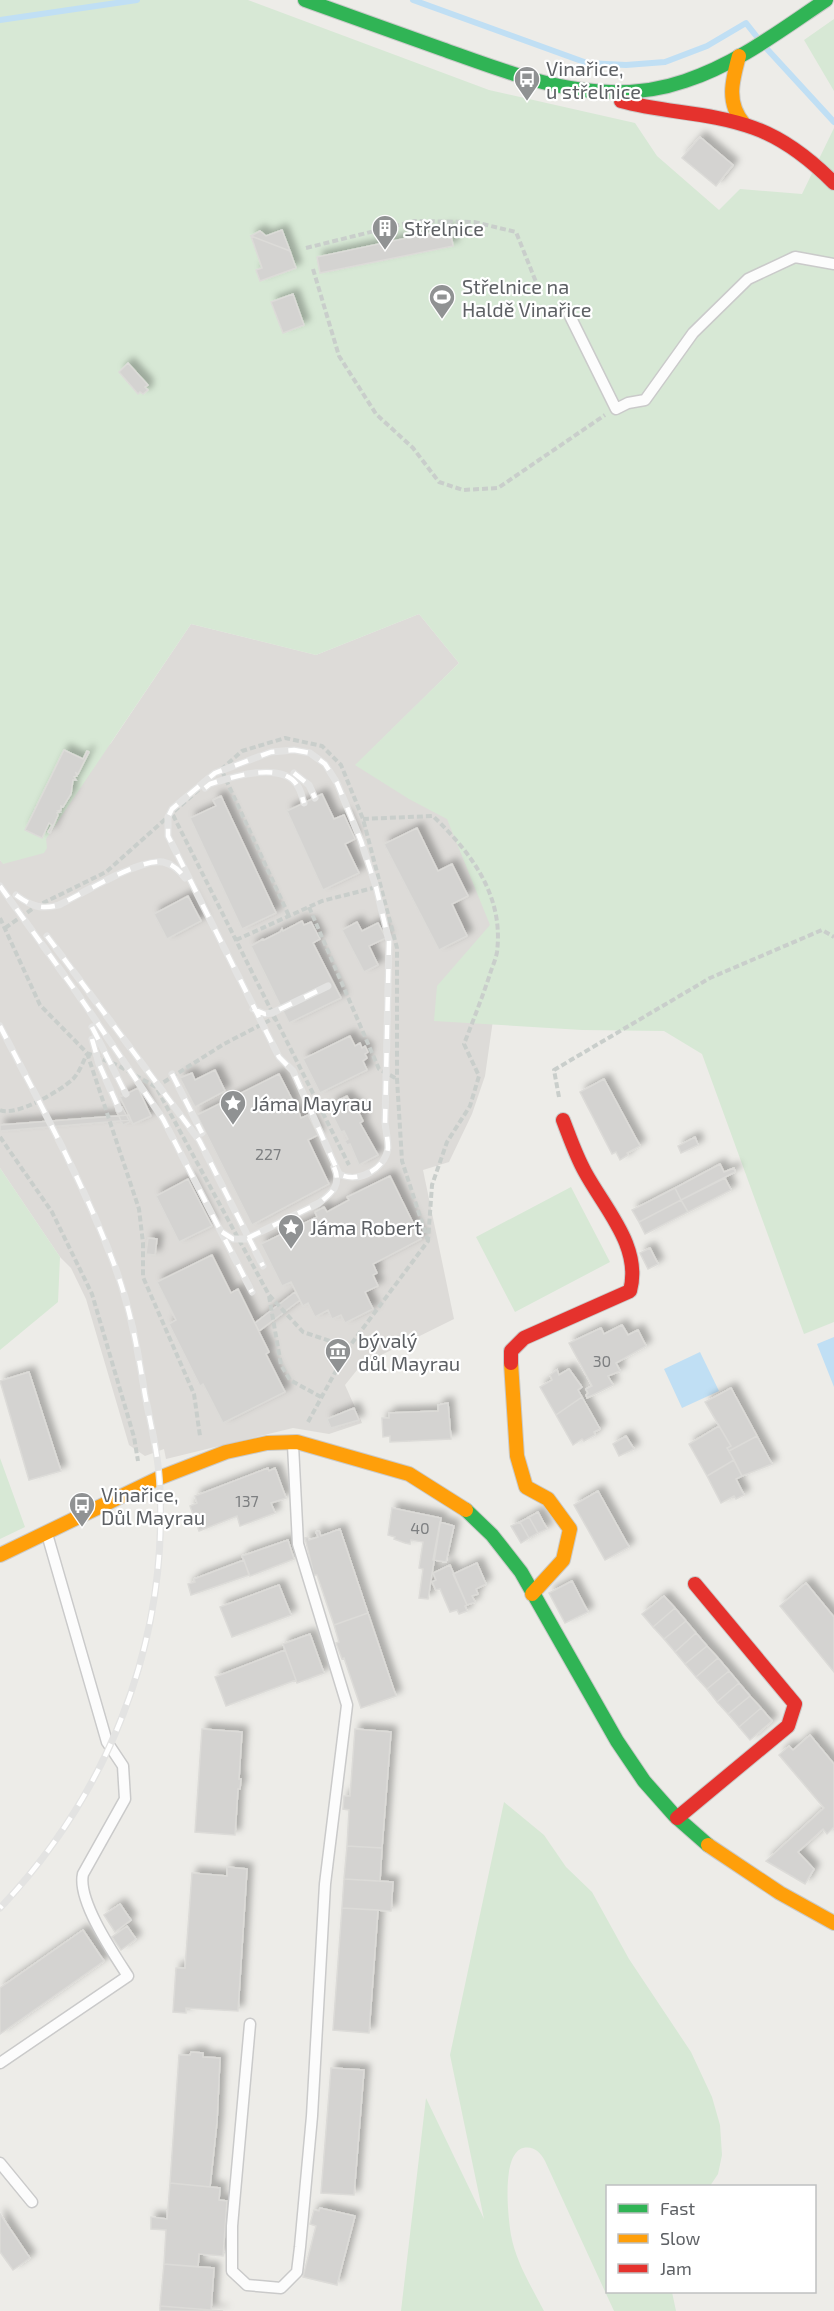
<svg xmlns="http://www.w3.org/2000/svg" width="834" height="2311" font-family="'Exo 2',sans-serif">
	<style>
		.industrial { fill: #dddbd8 }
		.green { fill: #d7e8d5 }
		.water { fill: #c0dff4 }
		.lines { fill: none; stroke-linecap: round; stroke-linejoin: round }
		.stream { stroke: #c0dff4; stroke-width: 6 }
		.building { fill: #d4d3d1; stroke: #dcdbd8; stroke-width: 1.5; filter: url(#shadow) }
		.lane-casing { stroke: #cacaca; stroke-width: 13 }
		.fast-casing { stroke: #cacac9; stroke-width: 16 }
		.slow-casing { stroke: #cacac9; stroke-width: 16 }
		.jam-casing { stroke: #cacac9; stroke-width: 16 }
		.path { stroke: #c9cecb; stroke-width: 4; stroke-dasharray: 6 3; stroke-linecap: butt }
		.lane { stroke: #fcfcfc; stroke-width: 10 }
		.fast { stroke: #30b455; stroke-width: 14 }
		.slow { stroke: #ff9f0a; stroke-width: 14 }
		.jam { stroke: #e5322d; stroke-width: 14 }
		.rail-casing { stroke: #e3e3e2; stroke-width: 7 }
		.rail { stroke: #fff; stroke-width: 4.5; stroke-dasharray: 14; stroke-linecap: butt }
		.labels { text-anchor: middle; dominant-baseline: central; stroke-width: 4.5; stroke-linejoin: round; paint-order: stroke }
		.number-label { font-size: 16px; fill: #7d7f81 }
		.poi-label { font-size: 20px; fill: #5e6165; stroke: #fff; text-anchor: start }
	</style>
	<defs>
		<filter id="shadow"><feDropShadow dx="5.5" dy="-5.5" stdDeviation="3" flood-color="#0004"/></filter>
	</defs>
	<rect width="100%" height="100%" fill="#edece8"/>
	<path class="industrial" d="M419 614 459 663 356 765 456 813 504 943 485 1076 472 1114 449 1162 423 1170 454 1319 361 1365 345 1385 362 1423 329 1434 293 1428 166 1459 164 1449 145 1456 129 1445 86 1299 71 1268 60 1257 0 1168V860L4 864 14 831 111 743 191 624 316 655Z"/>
	<path class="green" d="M0 0H248L489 90 635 123 657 156 719 210 740 189 802 194 834 128V1322L804 1334 702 1054 664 1031 582 1030 434 1021 437 986 490 925 447 819 409 799 355 765 459 663 419 614 316 655 191 624 46 839 47 848 44 853 3 864 0 860Z
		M834 19V91L804 40Z
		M0 1168 60 1257 58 1302 0 1350Z
		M571 1187 610 1262 515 1312 476 1237Z
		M0 1458 25 1527 0 1539Z
		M504 1802 544 1835 566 1867 592 1892 629 1959 691 2052 712 2097 720 2125 722 2155 718 2174 710 2186H608V2292H672L676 2311H614L545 2161C540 2152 534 2146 523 2148 501 2154 508 2217 511 2235 516 2262 531 2286 544 2311H401L426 2098 484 2219 450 2055Z"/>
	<path class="water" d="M834 1337V1387L817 1344Z
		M700 1352 719 1391 682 1408 664 1369Z"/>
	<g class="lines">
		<path class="stream" d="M413 0 587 63 626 65 665 62 707 46 746 23 757 37
			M0 20 137 0
			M767 49 834 122"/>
	</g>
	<path class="building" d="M700 137 733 165 716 186 682 158Z
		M450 229 453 246 320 273 317 257Z
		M282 230 290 251 251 236 260 231 266 236Z
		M251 236 290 251 296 268 260 281 256 270 262 268Z
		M293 294 304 325 283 333 271 302Z
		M128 363 148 385 145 387 148 390 143 394 140 392 138 394 119 372Z
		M64 750 83 759 87 751 89 752 78 774 76 773 77 776 74 777 76 780H73L71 794 63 807 61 806V810L58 811 60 812 57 813 58 815 50 833 48 832 52 825 49 823 42 838 25 830Z
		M322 794 334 819 344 815 355 839 345 844 359 873 323 890 287 811Z
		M221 796 276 913 242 929 190 818 216 806 213 800Z
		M417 828 438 871 452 864 468 896 452 904 467 936 439 950 384 844Z
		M188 896 201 921 167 939 154 914Z
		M302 921 304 925 311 922 320 939 313 943 341 998 289 1023 251 946 263 939 264 940 280 932 282 929 283 931Z
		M357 922 362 931 378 923 386 938 369 946 378 965 364 972 342 930Z
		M350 1036 355 1046 360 1043 362 1048 365 1046 368 1052 365 1054 367 1058 363 1061 367 1070 320 1093 303 1059Z
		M215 1070 225 1091 195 1107 180 1078 192 1073 195 1080Z
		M279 1074 294 1103 291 1105 295 1112 298 1110 301 1118 308 1115 318 1135 308 1140 329 1184 252 1225 197 1115Z
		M604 1079 640 1146 627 1153 628 1155 620 1160 616 1152 612 1154 580 1092Z
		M138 1088 151 1116 133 1124 120 1097Z
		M347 1096 351 1104 354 1103 363 1121 360 1123 378 1155 359 1165 350 1144 347 1145 345 1141 348 1139 344 1131 341 1132 332 1114 335 1112 331 1104Z
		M122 1107 130 1122 123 1125 116 1110Z
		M129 1115 131 1120 0 1131V1125Z
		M695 1137 698 1145 681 1153 678 1146Z
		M720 1164 724 1172 734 1168 735 1172 681 1200 675 1188Z
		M390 1176 421 1239 373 1264 377 1273 373 1275 378 1286 365 1292 373 1309 345 1323 341 1315 332 1319 328 1310 315 1317 308 1303 303 1306 291 1282 282 1286 261 1244 317 1217 315 1212 324 1207 327 1212 349 1200 347 1197Z
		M725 1178 731 1190 688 1212 681 1200Z
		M188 1179 212 1226 179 1242 156 1196Z
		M675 1188 681 1200 639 1222 632 1210Z
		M681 1200 688 1212 645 1234 639 1222Z
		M148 1238 157 1239 155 1255 146 1254Z
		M650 1248 658 1264 648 1269 640 1253Z
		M212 1255 231 1293 238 1289 269 1352 266 1354 285 1392 223 1423 203 1384 200 1386 169 1324 176 1320 157 1282Z
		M295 1292 300 1300 259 1331 255 1323Z
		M622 1325 628 1335 638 1330 646 1346 616 1363 620 1371 608 1376 613 1385 587 1398 586 1395 588 1393 586 1389 592 1386 569 1343 601 1328 604 1334Z
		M569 1369 582 1387 578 1390 582 1397 556 1415 540 1387 552 1380 550 1375 557 1370 559 1375Z
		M29 1372 61 1471 29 1480 0 1381Z
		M731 1388 757 1436 729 1451 727 1448 731 1446 705 1402Z
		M582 1397 600 1429 594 1432 595 1435 584 1441 582 1439 573 1445 556 1415Z
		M448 1403 451 1439 390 1442V1436L383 1437 382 1418H389V1413L438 1411V1405Z
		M354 1408 359 1420 331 1428 327 1419Z
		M719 1426 731 1446 727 1448 734 1460 707 1476 689 1444Z
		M626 1436 634 1449 619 1456 613 1444Z
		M757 1436 772 1464 742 1476 729 1451Z
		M734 1460 742 1476 736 1479 744 1495 736 1499 734 1496 721 1503 707 1476Z
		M268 1468 269 1471 275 1468 286 1498 271 1503 275 1513 240 1526 237 1516 199 1531 190 1506 197 1503 195 1496Z
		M598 1491 629 1547 605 1560 574 1505Z
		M392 1508 441 1518 428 1599 419 1598 423 1569 419 1568 423 1542 411 1540 410 1544 405 1543 394 1539 395 1537 388 1535Z
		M538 1512 547 1529 538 1533 529 1517Z
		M529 1517 538 1533 529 1538 520 1522Z
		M440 1522 454 1526 446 1562 433 1560Z
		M520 1522 529 1538 521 1543 511 1526Z
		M340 1529 368 1613 334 1625 317 1575H314L305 1538 308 1537 309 1540 318 1537 316 1532 319 1531 321 1536Z
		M288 1540 294 1559 250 1576 242 1556Z
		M244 1560 249 1575 191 1595 188 1584 195 1582 194 1579Z
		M477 1563 486 1584 476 1589 478 1594 472 1596 475 1602 467 1605 453 1574Z
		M450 1565 467 1605 465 1606 467 1611 459 1614 457 1610 450 1612 440 1589 436 1590 432 1582 436 1580 433 1573Z
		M572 1581 588 1612 565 1623 549 1593Z
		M806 1583 834 1617V1672L780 1606Z
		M279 1585 291 1615 232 1637 220 1607Z
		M664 1596 675 1608 653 1627 642 1614Z
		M675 1608 686 1621 664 1639 653 1627Z
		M368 1613 396 1696 361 1708 344 1658 342 1659 336 1643 339 1642 334 1625Z
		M686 1621 696 1633 675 1652 664 1639Z
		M696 1633 707 1646 685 1664 675 1652Z
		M310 1634 324 1673 297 1683 283 1644Z
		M707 1646 718 1658 696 1677 685 1664Z
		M285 1650 296 1680 226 1706 215 1677Z
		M718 1658 729 1671 707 1689 696 1677Z
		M729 1671 739 1683 717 1702 707 1689Z
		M739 1683 750 1696 728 1714 717 1702Z
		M750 1696 761 1708 739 1727 728 1714Z
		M761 1708 772 1721 750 1740 739 1727Z
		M202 1729 242 1732 239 1779H241L240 1789H238L235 1835 195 1832Z
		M355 1729 391 1732 382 1848 347 1846 349 1810 343 1809 344 1796H350Z
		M810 1735 834 1764V1827L827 1834 823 1829 798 1852 814 1869 805 1884 766 1861 824 1808 779 1755 789 1746 793 1750Z
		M347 1846 382 1848 380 1881 344 1879Z
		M227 1867 247 1869 238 2011 186 2008V2013L173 2012 176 1968H185L192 1873 227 1876Z
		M344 1879 393 1882 391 1911 342 1908Z
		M120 1904 131 1920 115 1932 104 1915Z
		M342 1908 378 1910 369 2033 333 2030Z
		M127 1926 136 1939 121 1950 112 1937Z
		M83 1930 104 1961 0 2034V1988Z
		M191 2052 203 2053V2057L220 2058 217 2122 210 2187 170 2183 179 2055H190Z
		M331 2068 364 2070 354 2195 321 2193Z
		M170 2183 220 2188 219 2200 227 2201 223 2256 199 2254 198 2267 164 2264 166 2230 151 2229V2217L167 2219Z
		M320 2208 355 2216 337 2285 303 2277 316 2226 310 2224 314 2210 319 2211Z
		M0 2214 30 2258 13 2270 0 2252Z
		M164 2264 214 2268 211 2310 160 2306Z
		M160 2306 211 2310 223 2311H160Z"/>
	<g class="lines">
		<g class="lane-casing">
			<path id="lane" d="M569 314 616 409 628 403 645 400 693 333 748 279 795 257 834 264
				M250 2024 232 2226V2271L247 2285 281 2288 297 2272 300 2247 312 2116 325 1884 347 1705 298 1544 293 1445
				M0 2063 128 1976C113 1953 77 1900 83 1874L125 1799 123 1766 107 1742 47 1534
				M0 2163 32 2202"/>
		</g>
		<g class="fast-casing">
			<path id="fast" d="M305 0C351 16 396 33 442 49 521 77 601 110 685 81 737 64 781 30 826 0
				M466 1510 492 1535 521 1572 617 1741 644 1781 675 1816 708 1845"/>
		</g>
		<g class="slow-casing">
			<path id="slow" d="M739 56C732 81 726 103 744 124
				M511 1363 517 1456 526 1487 548 1499 570 1529 563 1560 532 1594
				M0 1555 159 1478 226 1452 267 1443 297 1442 409 1474 466 1510
				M708 1845 780 1893 834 1923"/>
		</g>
		<g class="jam-casing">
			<path id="jam" d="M621 101C665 113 711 112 754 128 785 139 811 160 834 183
				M511 1363V1351L524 1338 630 1291C642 1247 605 1209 585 1172 576 1156 570 1138 563 1120
				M677 1818 788 1726 795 1704 695 1584"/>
		</g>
		<path class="path" d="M306 248 415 221 474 222 516 232 536 282
			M313 269 339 356 376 414 413 448 439 482 463 490 498 488 605 415
			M222 771 289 916
			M173 815 349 1165
			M309 907 379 1069 397 1079
			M0 918 40 1005 87 1053 117 1065 156 1087 269 1295 303 1332 348 1347
			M5 928 35 907 106 872 242 751 285 738 322 746 341 765 363 819 397 948V1079L402 1161 428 1241
			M236 940 322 901 381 886
			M87 1053 139 1209 143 1243V1277L194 1394 200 1436
			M156 1087 224 1044 274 1018
			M559 1097 554 1070 710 978 822 930 834 937
			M0 1110C16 1117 60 1091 73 1079 79 1073 83 1062 87 1054
			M0 1137 52 1212 92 1294 134 1437 138 1461
			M269 1296 281 1365 290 1380 321 1397
			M308 1422 349 1347 428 1241 432 1185 447 1142 470 1106 479 1076 464 1044C473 1021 482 998 490 974 492 967 496 959 497 952 504 895 471 853 433 816L363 819"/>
		<use href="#lane" class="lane"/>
		<use href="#fast" class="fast"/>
		<use href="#slow" class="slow"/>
		<use href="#jam" class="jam"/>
		<g class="rail-casing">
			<path id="rail" d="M294 750 310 753 325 764 337 783 361 841 376 887 389 941 385 1123C386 1131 388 1140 388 1148 385 1169 358 1184 339 1174L293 1071 279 1057 168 836V817L172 809 215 773 271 752Z
				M294 773 309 785 315 798
				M205 788 210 784C232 777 281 761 297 785 301 790 302 797 304 803
				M0 886 77 993 163 1119 252 1292
				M16 895C31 906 41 910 59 905 82 894 140 858 163 862 173 864 179 870 185 878
				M47 936 199 1140 263 1266
				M253 1009 265 1014 272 1013 328 986
				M0 1026C40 1104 83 1182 114 1264 130 1306 138 1351 145 1395 151 1426 159 1457 160 1490 167 1646 107 1795 0 1908
				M92 1027 126 1094
				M92 1039 99 1064 119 1109
				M172 1074 202 1133
				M222 1232 233 1239H246L319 1203C332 1193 342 1185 334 1167"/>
		</g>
		<use href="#rail" class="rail"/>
	</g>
	<defs>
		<g id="bus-pin" transform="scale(1.35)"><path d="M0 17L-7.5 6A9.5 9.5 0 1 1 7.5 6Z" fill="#909293" stroke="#fff"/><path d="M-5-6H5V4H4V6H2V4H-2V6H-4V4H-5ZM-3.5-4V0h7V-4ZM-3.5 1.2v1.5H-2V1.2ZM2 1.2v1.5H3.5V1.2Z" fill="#fff"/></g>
		<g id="building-pin" transform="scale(1.35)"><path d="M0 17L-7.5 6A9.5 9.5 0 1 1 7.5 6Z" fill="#909293" stroke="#fff"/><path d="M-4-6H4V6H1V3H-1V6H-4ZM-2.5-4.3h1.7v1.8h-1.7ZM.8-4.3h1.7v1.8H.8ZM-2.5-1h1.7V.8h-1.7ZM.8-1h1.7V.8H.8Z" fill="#fff"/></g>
		<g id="stadium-pin" transform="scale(1.35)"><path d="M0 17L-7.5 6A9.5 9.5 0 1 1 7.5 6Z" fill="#909293" stroke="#fff"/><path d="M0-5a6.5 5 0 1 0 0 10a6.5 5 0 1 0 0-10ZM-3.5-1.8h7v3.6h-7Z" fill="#fff"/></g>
		<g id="sight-pin" transform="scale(1.35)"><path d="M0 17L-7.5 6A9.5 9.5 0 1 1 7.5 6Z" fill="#909293" stroke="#fff"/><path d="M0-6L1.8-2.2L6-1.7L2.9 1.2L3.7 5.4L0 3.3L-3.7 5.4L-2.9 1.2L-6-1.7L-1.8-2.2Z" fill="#fff"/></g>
		<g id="museum-pin" transform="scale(1.35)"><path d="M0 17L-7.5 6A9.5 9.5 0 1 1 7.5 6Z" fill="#909293" stroke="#fff"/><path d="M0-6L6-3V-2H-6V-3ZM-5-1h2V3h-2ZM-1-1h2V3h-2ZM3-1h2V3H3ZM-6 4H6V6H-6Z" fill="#fff"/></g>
	</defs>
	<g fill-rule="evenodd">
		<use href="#bus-pin" x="527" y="79"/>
		<use href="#building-pin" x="385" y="228"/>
		<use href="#stadium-pin" x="442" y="297"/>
		<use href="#sight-pin" x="233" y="1103"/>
		<use href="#sight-pin" x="291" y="1227"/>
		<use href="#museum-pin" x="338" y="1351"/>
		<use href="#bus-pin" x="82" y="1505"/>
	</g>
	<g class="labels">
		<g class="number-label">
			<text x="268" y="1153">227</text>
			<text x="602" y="1360">30</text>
			<text x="247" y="1500">137</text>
			<text x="420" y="1527">40</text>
		</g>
		<g class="poi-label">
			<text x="546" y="68">Vinařice,<tspan x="546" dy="23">u střelnice</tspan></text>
			<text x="404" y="228">Střelnice</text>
			<text x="462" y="286">Střelnice na<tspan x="462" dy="23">Haldě Vinařice</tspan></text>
			<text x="252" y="1103">Jáma Mayrau</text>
			<text x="310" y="1227">Jáma Robert</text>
			<text x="358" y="1340">bývalý<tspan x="358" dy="23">důl Mayrau</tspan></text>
			<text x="101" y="1494">Vinařice,<tspan x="101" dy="23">Důl Mayrau</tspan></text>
		</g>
	</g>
	<rect x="606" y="2185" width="210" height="108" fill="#ffffff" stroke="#bfc0c1" stroke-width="1.5"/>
	<rect x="618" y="2204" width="30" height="9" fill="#30b455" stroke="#bfc0c1" stroke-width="1.5"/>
	<text x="660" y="2215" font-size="18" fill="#5e6165">Fast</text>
	<rect x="618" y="2234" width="30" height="9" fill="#ff9f0a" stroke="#bfc0c1" stroke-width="1.5"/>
	<text x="660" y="2245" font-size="18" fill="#5e6165">Slow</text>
	<rect x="618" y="2264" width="30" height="9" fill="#e5322d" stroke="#bfc0c1" stroke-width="1.5"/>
	<text x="660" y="2275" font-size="18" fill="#5e6165">Jam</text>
</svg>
